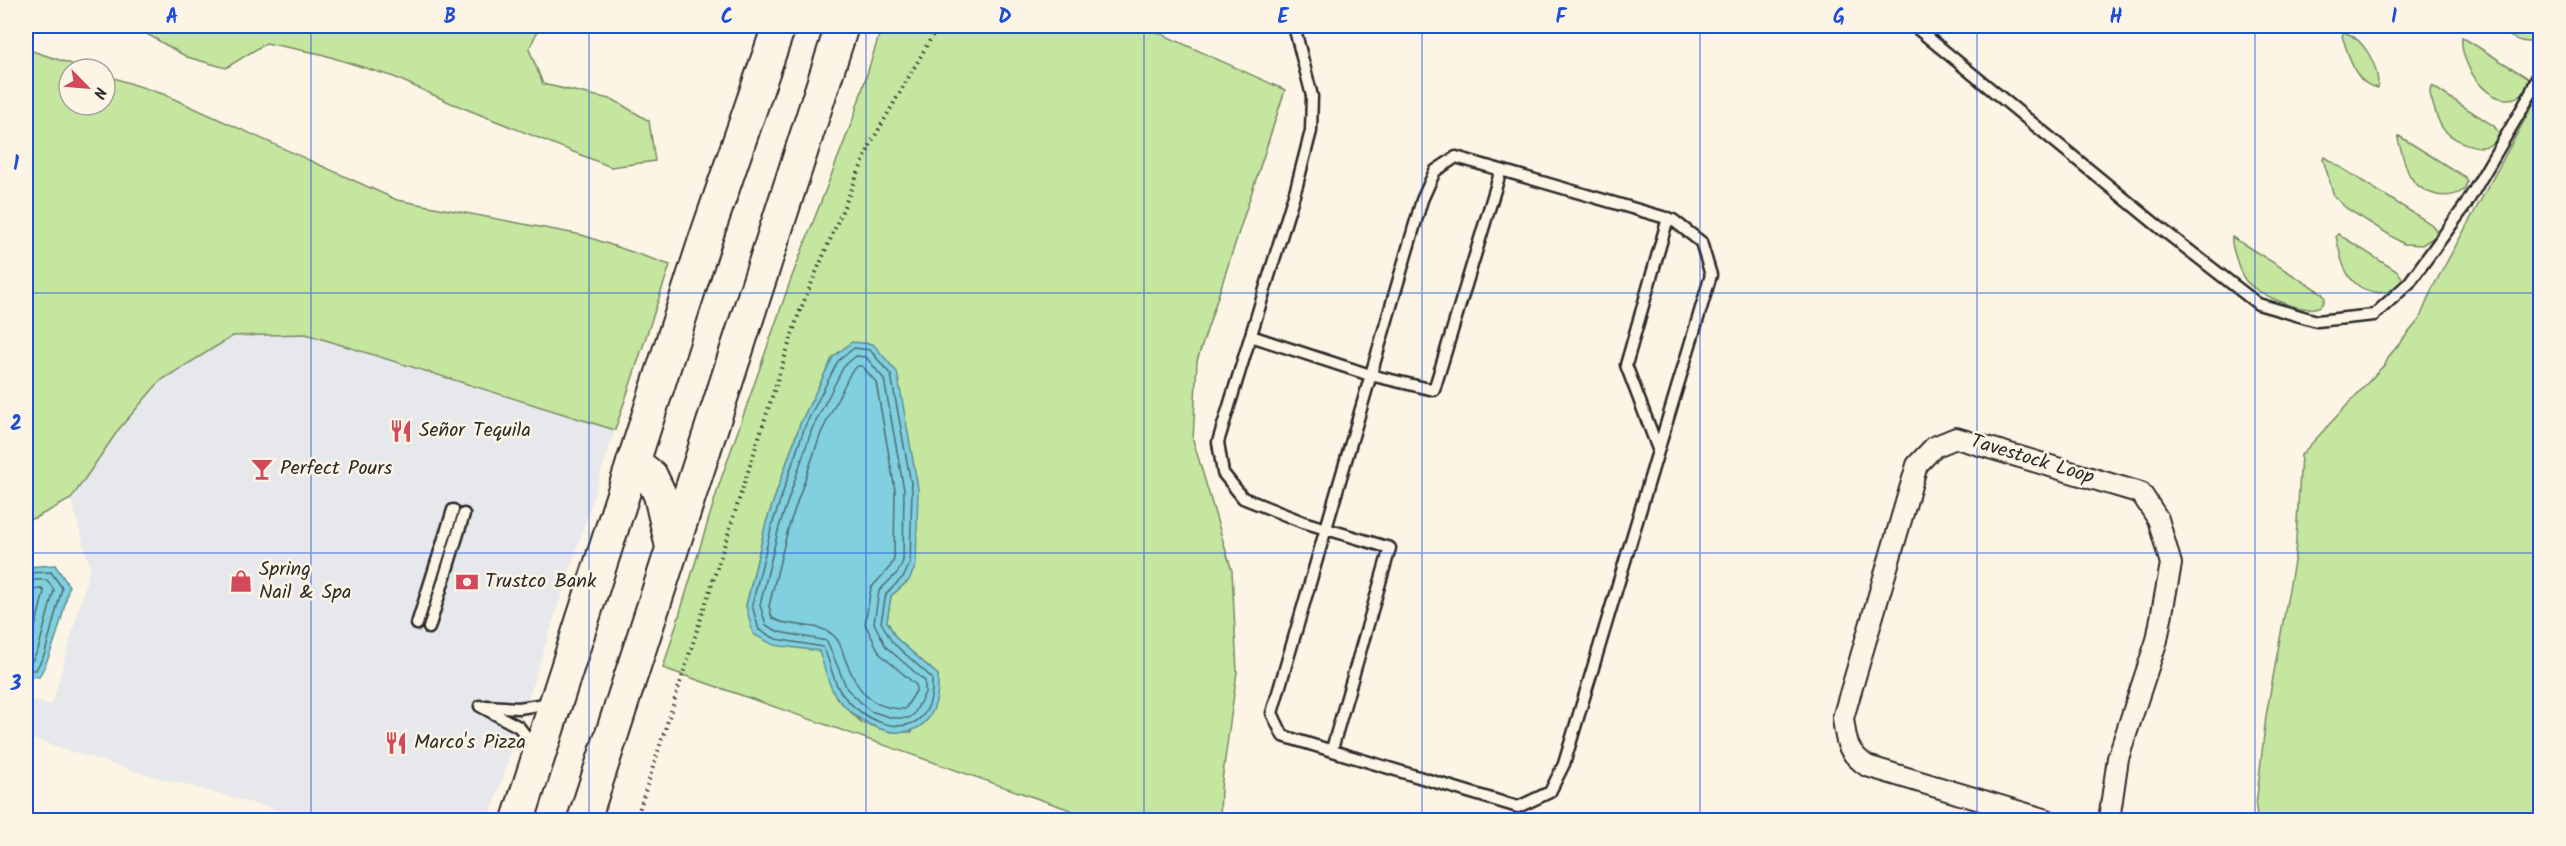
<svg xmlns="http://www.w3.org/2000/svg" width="2566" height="846" font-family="Kalam,sans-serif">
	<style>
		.built { fill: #e7e8eb }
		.green { fill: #c5e69f; stroke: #788865; stroke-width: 1.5; fill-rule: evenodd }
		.water { fill: #81d0df; stroke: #5f8e97; stroke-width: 1.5 }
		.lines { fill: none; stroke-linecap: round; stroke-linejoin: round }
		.shore { stroke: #4d6d73; stroke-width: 1.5 }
		.service-casing { stroke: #2b2b2b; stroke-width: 15 }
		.minor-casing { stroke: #2b2b2b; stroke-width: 24 }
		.primary-casing { stroke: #2b2b2b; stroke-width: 36 }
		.path { stroke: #2b2b2b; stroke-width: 4; stroke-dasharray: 1.5 4.5; stroke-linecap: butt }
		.service { stroke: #fcf5e5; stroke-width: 10 }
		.minor { stroke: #fcf5e5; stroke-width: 20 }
		.primary { stroke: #fcf5e5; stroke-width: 32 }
		.grid { fill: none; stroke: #1d4ed8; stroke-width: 1.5; stroke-opacity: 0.55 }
		.labels { text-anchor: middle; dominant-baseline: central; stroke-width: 5; stroke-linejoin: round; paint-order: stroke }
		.poi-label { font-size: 20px; fill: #2b2b2b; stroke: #fcf5e5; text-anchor: start }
		.street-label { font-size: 20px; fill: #2b2b2b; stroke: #fcf5e5 }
		.neatline { fill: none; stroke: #1d4ed8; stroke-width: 2 }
		.grid-label { font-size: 20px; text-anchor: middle; font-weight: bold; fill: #1d4ed8 }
	</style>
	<rect width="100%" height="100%" fill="#fcf5e5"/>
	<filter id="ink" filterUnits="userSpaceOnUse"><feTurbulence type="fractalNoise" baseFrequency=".0167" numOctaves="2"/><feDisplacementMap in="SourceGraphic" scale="12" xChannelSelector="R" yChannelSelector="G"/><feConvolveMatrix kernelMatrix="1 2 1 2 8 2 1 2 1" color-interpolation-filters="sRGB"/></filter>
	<g filter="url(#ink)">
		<path class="built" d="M306 334 615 430 489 820H314L134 771 26 737V699L52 705 90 568 71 499 119 429 160 381 233 336Z"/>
		<path class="green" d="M133 26H540L529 49 543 84 614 100 649 121 655 161 611 167 451 103 394 77 321 54 266 43 226 68 187 57Z
			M882 26H1144L1285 90 1197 361 1193 440 1232 571 1237 672 1221 788 1220 820H1099L663 668 720 482 791 279 853 119ZM833 357 909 580 891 596 887 621 896 638 938 675 912 732H891L862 723 836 697 819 651 746 606 766 523 800 424Z
			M2495 26H2540V40C2522 46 2509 37 2495 26Z
			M2344 32C2365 39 2379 67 2378 88 2354 85 2349 55 2342 36Z
			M2462 37 2528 78 2530 83 2528 90C2496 120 2459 68 2462 37Z
			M26 49 87 69H69V105H105V75L163 94 397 200 582 235 670 265 615 430 306 334 233 336 160 381 119 429 71 499 35 518 26 520Z
			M2432 86 2494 126 2499 133C2493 159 2456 143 2444 130 2438 123 2436 113 2433 104 2431 97 2428 92 2432 86Z
			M2540 92V820H2257L2256 806 2266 716 2295 556 2301 455 2385 364 2390 355 2419 320 2432 289Z
			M2399 136 2465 177 2467 182 2464 190C2446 202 2421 194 2410 176 2404 165 2402 151 2398 140Z
			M2324 157 2431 224 2436 230V236L2422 245 2404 244 2346 208 2334 196 2323 159Z
			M2338 234 2398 272 2403 279 2400 286C2380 300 2354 290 2345 269 2340 259 2339 247 2336 236Z
			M2232 237 2322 293 2325 298 2323 304C2309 318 2258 295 2246 281 2240 274 2238 264 2235 255 2233 249 2231 243 2232 237Z"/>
		<path class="water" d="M852 342 873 344 897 372 918 488 916 565 909 580 891 596 887 621 896 638 938 675C942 750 876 744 838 699 828 687 824 665 819 651L774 645 753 634 746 606 766 523 800 424 833 357Z
			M55 565 69 586C62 618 55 648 39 677L26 675V567Z"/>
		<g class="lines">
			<path class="shore" d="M854 348 870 350 891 375 912 489 910 563 904 576 886 594 881 622 892 642 932 678C936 745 872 733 842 694 832 682 831 661 823 647L776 639 759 630 752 605 772 525 805 426 838 361Z
				M856 356 866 357 884 379 904 490 903 561 898 572 879 591 874 623 886 647 925 681V693L914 714 909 718H893L870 711 847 689 827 641 779 632 766 625 760 605 779 527 812 429 844 366Z
				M858 366H862L876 382 895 490 894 559 890 567 871 588 865 624 880 654 916 685V691L905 709C868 709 856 688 844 656 842 649 840 641 834 636 819 621 790 629 772 618L769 606 788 529 821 433 851 372Z
				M26 573 51 572 62 588 45 653 36 670H26
				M26 580H47L54 590 38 650 32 661 26 662
				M26 590 42 589 44 592 30 647 26 653"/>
			<g class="service-casing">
				<path id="service" d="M1294 26 1312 96 1311 131 1297 185 1218 442 1223 473 1243 498 1303 522 1390 548 1332 749
					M1914 26 2159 227 2258 304 2317 321 2374 315 2409 283 2465 206 2530 95 2540 71
					M1456 157 1673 220 1701 242 1711 275 1564 764 1550 792 1518 807 1283 736 1272 713 1422 200 1435 171Z
					M1251 336 1370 375 1434 390 1501 170
					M1658 449 1626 365 1668 218
					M417 624 453 510
					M429 628 464 514
					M480 706 519 727 536 749
					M486 706 519 708 551 703"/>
			</g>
			<g class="minor-casing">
				<path id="minor" d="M2047 820 1867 766C1847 752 1846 742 1843 718L1917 465 1934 447 1956 438 2141 493 2158 519 2171 564 2157 640 2118 758 2109 820"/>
			</g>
			<g class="primary-casing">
				<path id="primary" d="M633 462 651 476 660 495 672 547
					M518 820 704 243 779 26
					M584 820 842 26"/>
			</g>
			<path class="path" d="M636 820 799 313 871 143 938 26"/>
			<use href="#service" class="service"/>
			<use href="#minor" class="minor"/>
			<use href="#primary" class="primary"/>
		</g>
	</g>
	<path class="grid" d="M311 26V820M589 26V820M866 26V820M1144 26V820M1422 26V820M1700 26V820M1977 26V820M2255 26V820M26 293H2540M26 553H2540"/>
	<defs>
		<g id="restaurant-bare" transform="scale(1.8)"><path d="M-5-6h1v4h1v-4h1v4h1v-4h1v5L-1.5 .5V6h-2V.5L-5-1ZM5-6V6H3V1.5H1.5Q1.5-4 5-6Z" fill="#d1495b" stroke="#fcf5e5" stroke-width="2.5" paint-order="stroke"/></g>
		<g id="bar-bare" transform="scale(1.8)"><path d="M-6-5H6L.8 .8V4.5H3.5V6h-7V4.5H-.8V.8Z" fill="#d1495b" stroke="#fcf5e5" stroke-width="2.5" paint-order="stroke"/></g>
		<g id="shop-bare" transform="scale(1.8)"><path d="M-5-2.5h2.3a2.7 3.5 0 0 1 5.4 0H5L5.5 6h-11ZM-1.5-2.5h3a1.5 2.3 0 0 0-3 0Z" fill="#d1495b" stroke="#fcf5e5" stroke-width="2.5" paint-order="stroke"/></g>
		<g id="bank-bare" transform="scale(1.8)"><path d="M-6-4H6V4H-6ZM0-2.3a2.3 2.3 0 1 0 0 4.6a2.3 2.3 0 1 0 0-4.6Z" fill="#d1495b" stroke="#fcf5e5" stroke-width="2.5" paint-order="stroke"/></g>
	</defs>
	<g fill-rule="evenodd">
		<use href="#restaurant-bare" x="401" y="431"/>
		<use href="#bar-bare" x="262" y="469"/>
		<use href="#shop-bare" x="241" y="581"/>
		<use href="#bank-bare" x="467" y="582"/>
		<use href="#restaurant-bare" x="396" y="743"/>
	</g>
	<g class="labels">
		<g class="poi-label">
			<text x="419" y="431">Señor Tequila</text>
			<text x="280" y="469">Perfect Pours</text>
			<text x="259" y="570">Spring<tspan x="259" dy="23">Nail &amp; Spa</tspan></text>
			<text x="485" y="582">Trustco Bank</text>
			<text x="414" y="743">Marco's Pizza</text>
		</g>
		<g class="street-label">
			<text transform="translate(2032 460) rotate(17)">Tavestock Loop</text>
		</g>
	</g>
	<rect width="2566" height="846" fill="none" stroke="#fcf5e5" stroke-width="66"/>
	<g transform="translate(87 87) rotate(115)"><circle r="28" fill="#fcf5e5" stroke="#a8a49b" stroke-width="1.5"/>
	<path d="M0-4.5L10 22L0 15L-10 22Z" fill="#d1495b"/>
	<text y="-9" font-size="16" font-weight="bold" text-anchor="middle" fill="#2b2b2b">N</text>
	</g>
	<rect x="33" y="33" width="2500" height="780" class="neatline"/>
	<g class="grid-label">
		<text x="172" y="23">A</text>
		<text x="450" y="23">B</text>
		<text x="727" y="23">C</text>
		<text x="1005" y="23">D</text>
		<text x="1283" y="23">E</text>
		<text x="1561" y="23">F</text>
		<text x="1839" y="23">G</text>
		<text x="2116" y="23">H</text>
		<text x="2394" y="23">I</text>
		<text x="16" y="170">1</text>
		<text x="16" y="430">2</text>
		<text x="16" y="690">3</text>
	</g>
</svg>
